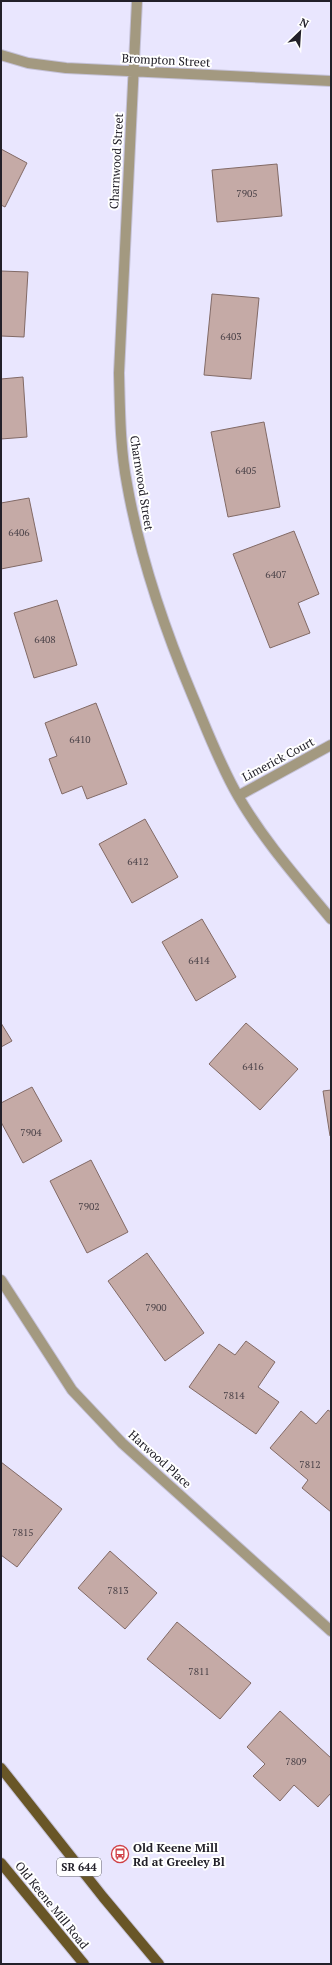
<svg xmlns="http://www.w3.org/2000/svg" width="332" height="1965" font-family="'PT Serif',serif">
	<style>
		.building { fill: #c5aaa6; stroke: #826a66 }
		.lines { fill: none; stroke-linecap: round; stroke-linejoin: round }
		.street-casing { stroke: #c5c2d8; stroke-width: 12 }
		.primary-casing { stroke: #c5c2d8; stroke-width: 12 }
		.street { stroke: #a39980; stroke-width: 10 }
		.primary { stroke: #695627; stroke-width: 10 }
		.labels { text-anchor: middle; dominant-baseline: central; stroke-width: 4; stroke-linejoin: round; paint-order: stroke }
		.number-label { font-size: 10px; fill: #4b4248 }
		.shield { fill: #fff; stroke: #646369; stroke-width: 1 }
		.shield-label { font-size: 11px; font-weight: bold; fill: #222029 }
		.street-label { font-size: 12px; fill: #222029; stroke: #fff }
		.poi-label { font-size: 12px; font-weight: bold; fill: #222029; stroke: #fff; text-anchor: start }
	</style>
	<rect width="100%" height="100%" fill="#e9e6fe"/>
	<path class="building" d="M1 149 27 163 5 207 1 205Z
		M277 164 282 216 217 222 212 170Z
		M1 271 28 272 24 337 1 336Z
		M212 294 259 298 251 379 204 375Z
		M23 377 27 437 1 439V379Z
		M264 422 280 507 228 517 211 432Z
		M29 498 42 561 1 569V503Z
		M294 531 319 594 298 603 310 633 270 648 233 554Z
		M57 600 77 665 34 678 14 613Z
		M96 703 127 784 87 799 82 786 62 794 49 759 57 756 45 723Z
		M145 819 178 877 132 903 99 844Z
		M202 919 236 977 196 1001 162 942Z
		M1 1023 12 1041 1 1047Z
		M246 1023 298 1069 260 1110 209 1064Z
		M32 1087 62 1141 23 1163 1 1122V1103Z
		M331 1090V1135L330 1136 323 1091Z
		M91 1160 128 1232 87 1253 50 1181Z
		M147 1253 204 1333 165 1361 108 1281Z
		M246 1341 275 1362 258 1387 279 1402 256 1434 189 1387 219 1344 235 1355Z
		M328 1410 331 1412V1512L302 1488 308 1480 270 1448 301 1411 316 1424Z
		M1 1462 62 1509 17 1567 1 1555Z
		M110 1551 157 1593 125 1629 78 1588Z
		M177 1622 251 1683 220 1719 147 1659Z
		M280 1711 331 1758V1793L318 1807 294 1785 280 1801 253 1776 265 1764 247 1747Z"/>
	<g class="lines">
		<g class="street-casing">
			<path id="street" d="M137 1 119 373C120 410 120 448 127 484 140 558 164 628 193 697 207 730 220 765 238 796 264 841 298 879 331 919
				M1 55 28 63 66 68 331 81
				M238 796 331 745
				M1 1280 72 1390 122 1443 331 1631"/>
		</g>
		<g class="primary-casing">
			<path id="primary" d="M1 1768 103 1897 159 1964
				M1 1863 84 1964"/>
		</g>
		<use href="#street" class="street"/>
		<use href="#primary" class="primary"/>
	</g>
	<defs>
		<g id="bus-ring" transform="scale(0.9)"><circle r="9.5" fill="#fff" stroke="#d04047" stroke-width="1.5"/><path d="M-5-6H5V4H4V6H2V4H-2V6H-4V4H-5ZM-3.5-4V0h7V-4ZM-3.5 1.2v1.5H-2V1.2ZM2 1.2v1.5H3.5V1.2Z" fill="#d04047"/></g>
	</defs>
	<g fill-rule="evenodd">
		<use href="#bus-ring" x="120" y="1854"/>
	</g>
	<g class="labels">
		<g class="number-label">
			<text x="247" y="193">7905</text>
			<text x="231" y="336">6403</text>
			<text x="246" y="470">6405</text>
			<text x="19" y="532">6406</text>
			<text x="276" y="574">6407</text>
			<text x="45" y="639">6408</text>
			<text x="80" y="739">6410</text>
			<text x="138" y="861">6412</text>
			<text x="199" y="960">6414</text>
			<text x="253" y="1066">6416</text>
			<text x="31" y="1132">7904</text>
			<text x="89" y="1206">7902</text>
			<text x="156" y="1307">7900</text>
			<text x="234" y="1395">7814</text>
			<text x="310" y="1464">7812</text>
			<text x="23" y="1532">7815</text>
			<text x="118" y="1590">7813</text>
			<text x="199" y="1671">7811</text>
			<text x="296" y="1761">7809</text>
		</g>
		<rect class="shield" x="57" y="1858" width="44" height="18" rx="3"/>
		<g class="shield-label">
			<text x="79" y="1867">SR 644</text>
		</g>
		<g class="street-label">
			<text transform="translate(166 60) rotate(3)">Brompton Street</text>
			<text transform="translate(116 161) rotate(-87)">Charnwood Street</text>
			<text transform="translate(142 483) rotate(81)">Charnwood Street</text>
			<text transform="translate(278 759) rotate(-28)">Limerick Court</text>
			<text transform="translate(160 1459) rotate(42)">Harwood Place</text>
			<text transform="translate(52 1905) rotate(51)">Old Keene Mill Road</text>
		</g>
		<g class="poi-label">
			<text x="133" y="1847">Old Keene Mill<tspan x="133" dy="14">Rd at Greeley Bl</tspan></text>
		</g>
	</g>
	<rect width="332" height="1965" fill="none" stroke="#222029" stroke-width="4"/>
	<g transform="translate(300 32) rotate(25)" stroke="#ffffff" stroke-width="3" paint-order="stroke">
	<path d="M0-3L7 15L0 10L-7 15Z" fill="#222029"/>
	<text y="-6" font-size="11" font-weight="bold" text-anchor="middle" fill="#222029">N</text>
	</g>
</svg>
